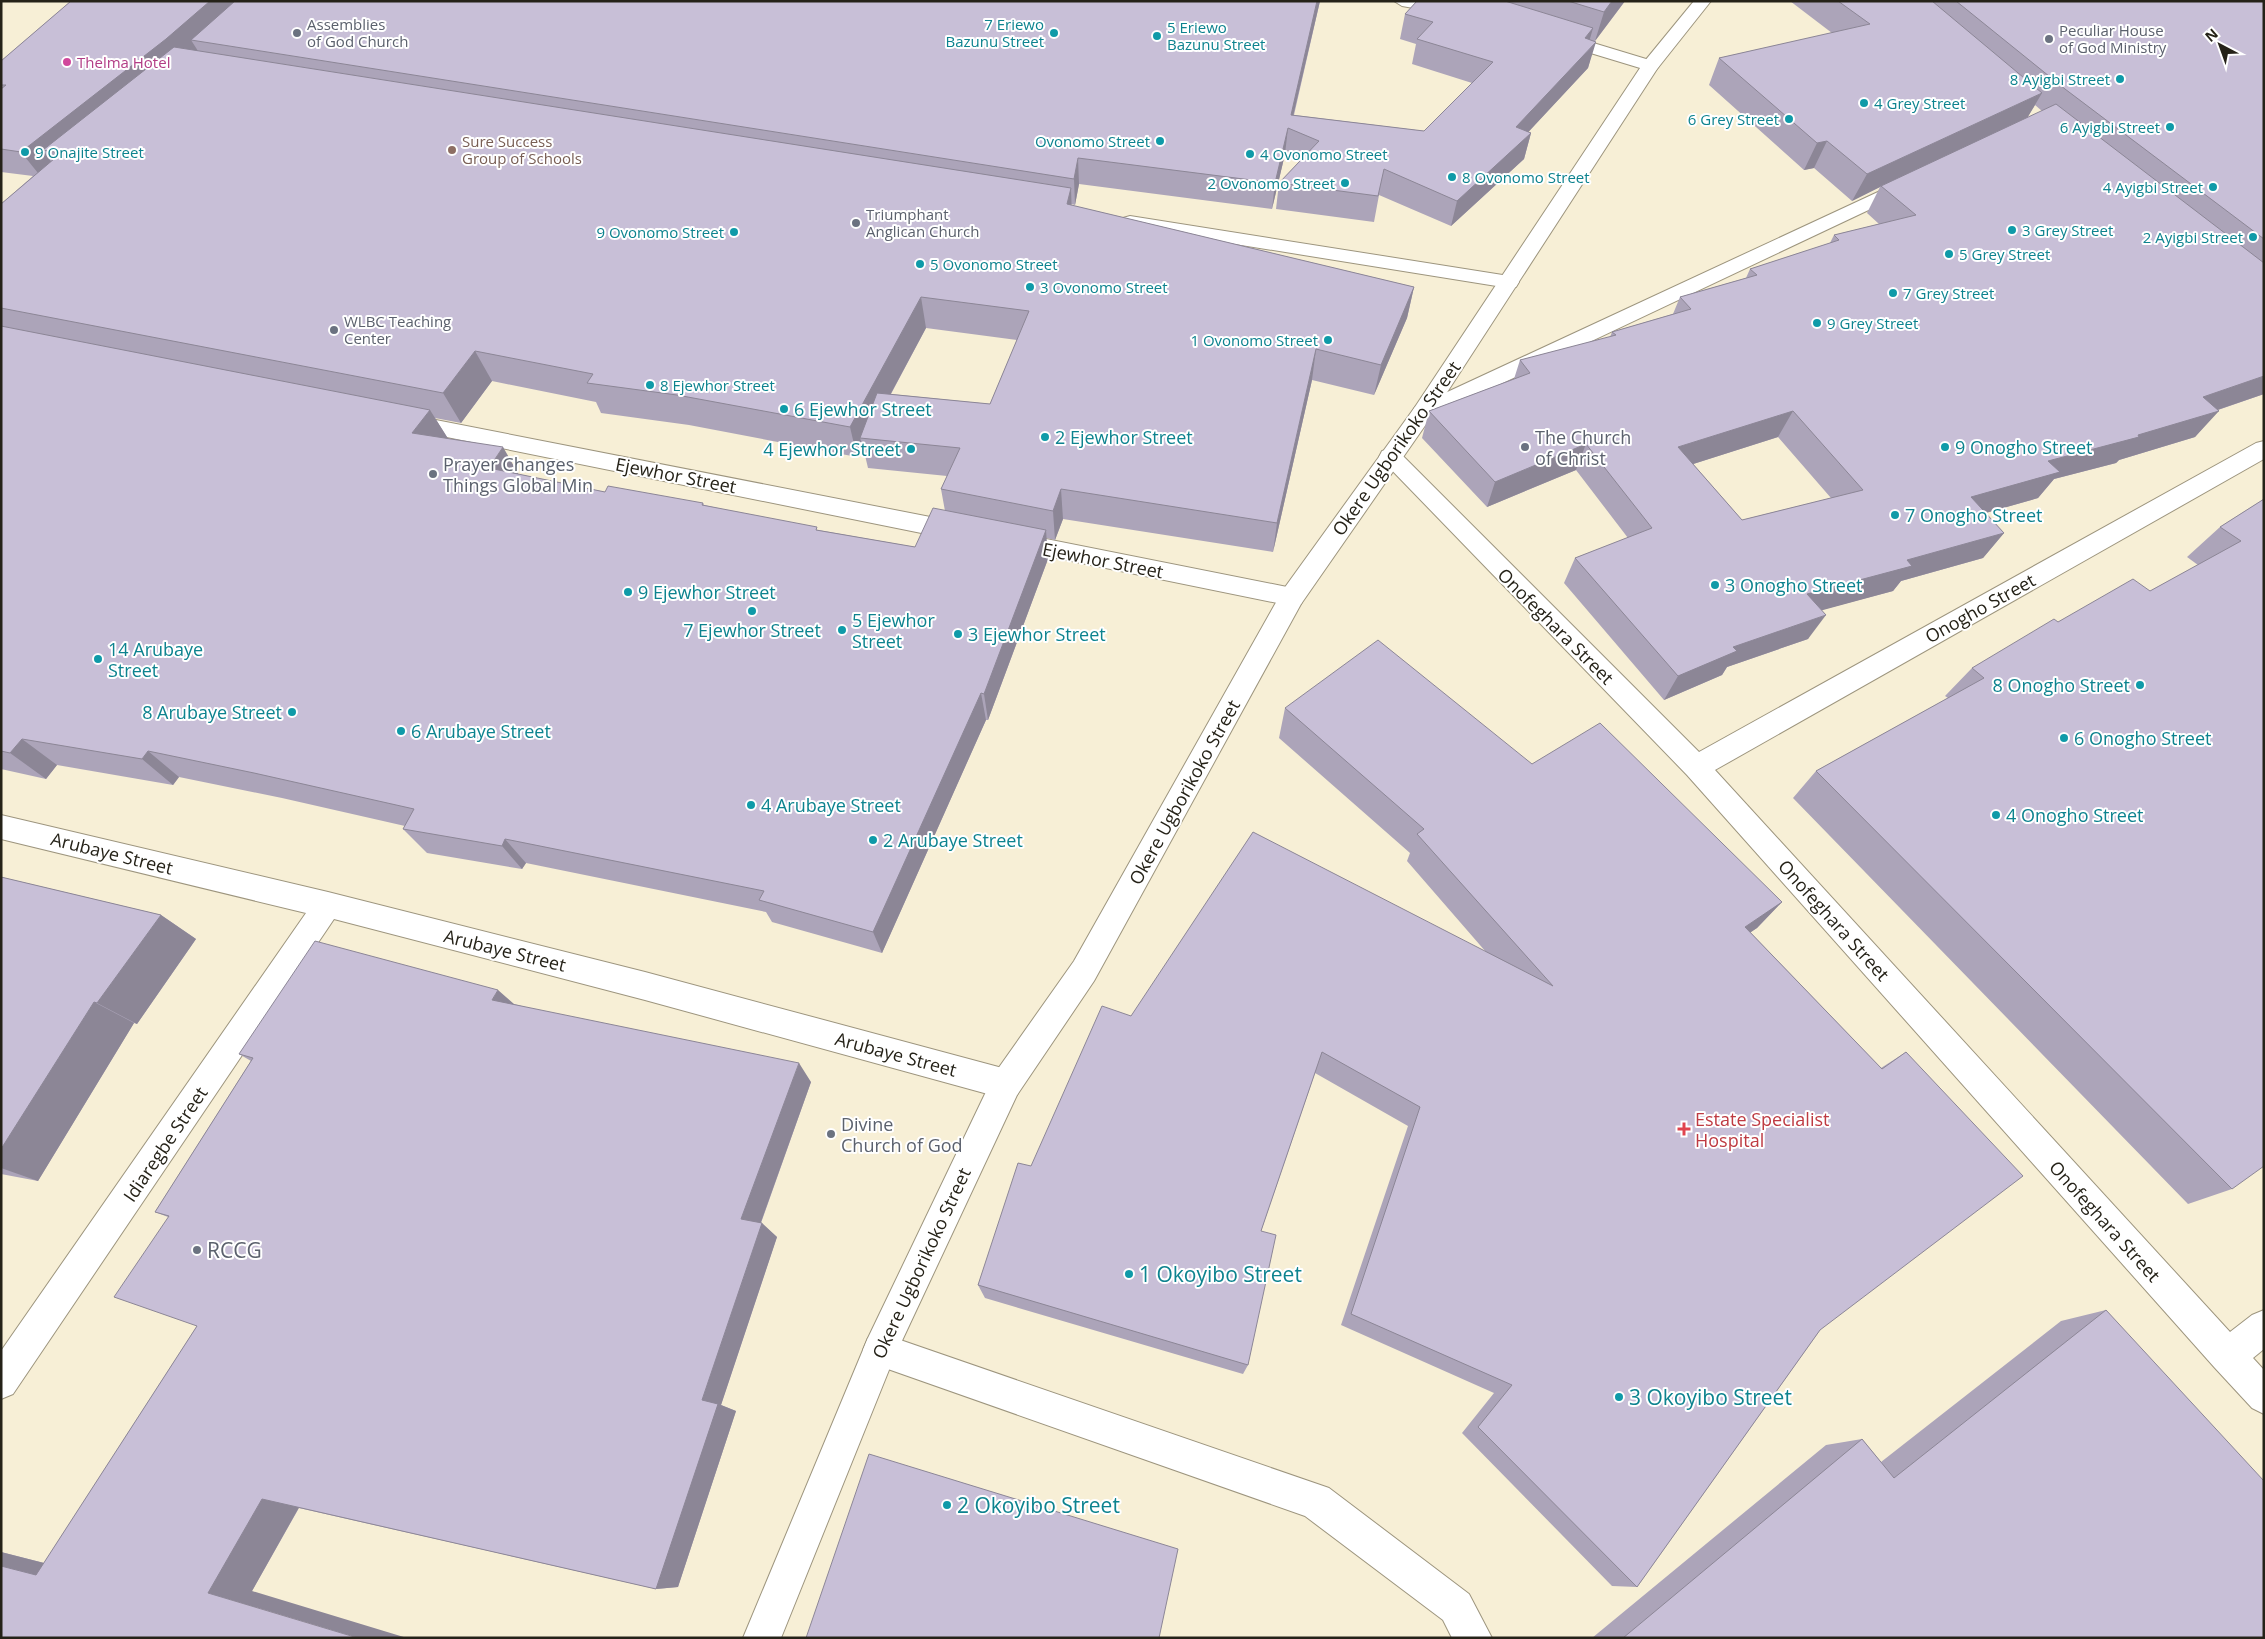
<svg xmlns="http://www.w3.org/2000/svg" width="2265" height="1639" font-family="'Open Sans',sans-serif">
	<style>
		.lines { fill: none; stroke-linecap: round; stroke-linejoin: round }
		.minor-casing { stroke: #9d957e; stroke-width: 2 }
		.tertiary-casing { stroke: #9d957e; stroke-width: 2 }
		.minor { fill: #fff; fill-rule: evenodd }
		.tertiary { fill: #fff; fill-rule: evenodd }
		.wall { fill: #aca4b9; fill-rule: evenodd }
		.shaded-wall { fill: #8c8696 }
		.building { fill: #c8bfd7; stroke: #8c8696; fill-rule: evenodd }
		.worship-dot { fill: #6b7280; stroke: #fff; stroke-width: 2 }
		.culture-dot { fill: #0f9aa8; stroke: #fff; stroke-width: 2 }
		.hotel-dot { fill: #d1479c; stroke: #fff; stroke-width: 2 }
		.education-dot { fill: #8d6e63; stroke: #fff; stroke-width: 2 }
		.health-dot { fill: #e0444e; stroke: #fff; stroke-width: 2 }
		.labels { text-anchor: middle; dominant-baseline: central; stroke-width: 4; stroke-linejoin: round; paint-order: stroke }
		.far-worship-label { font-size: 15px; fill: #5b616d; stroke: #fff; text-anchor: start }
		.far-culture-label { font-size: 15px; fill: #0d838f; stroke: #fff; text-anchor: start }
		.far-hotel-label { font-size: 15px; fill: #b23c85; stroke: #fff; text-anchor: start }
		.far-education-label { font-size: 15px; fill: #785e54; stroke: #fff; text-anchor: start }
		.culture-label { font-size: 18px; fill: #0d838f; stroke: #fff; text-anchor: start }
		.worship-label { font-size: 18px; fill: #5b616d; stroke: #fff; text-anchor: start }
		.street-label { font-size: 18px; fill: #252218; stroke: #fff }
		.health-label { font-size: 18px; fill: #be3a42; stroke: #fff; text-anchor: start }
		.near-worship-label { font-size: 21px; fill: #5b616d; stroke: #fff; text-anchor: start }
		.near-culture-label { font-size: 21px; fill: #0d838f; stroke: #fff; text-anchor: start }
	</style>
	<rect width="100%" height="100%" fill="#f7efd6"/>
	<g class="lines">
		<g class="minor-casing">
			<path id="minor" d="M1394 1H1432L1459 6 1461 10 1459 14 1453 15 1402 6Z
				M1557 32 1656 62 1659 66 1656 70 1650 71 1551 41 1548 37 1551 33Z
				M1906 179 1913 181 1916 185 1913 189 1431 417 1423 420 1415 417 1412 412 1415 407Z
				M1130 216 1509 276 1516 277 1519 282 1516 287 1509 288 1123 226 1120 222 1123 218Z
				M405 414 961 523 969 526 973 532 969 538 961 541 397 427 394 422 397 417Z
				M2264 441V459L1715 770 2230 1332 2252 1315 2264 1310V1349L2253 1358 2264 1370V1414L2252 1408 2215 1368 1687 775 1379 457 1382 451 1390 449 1398 451 1699 752 2256 443Z
				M1011 532 1292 588 1301 590 1304 597 1301 604 1292 606 1003 547 999 541 1003 535Z
				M1 815 328 892 645 972 1006 1069 1017 1073 1022 1084 1017 1095 1006 1099 645 1000 334 919 13 1394 1 1399V1351L306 913 1 839Z
				M880 1333 1329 1488 1469 1594 1492 1638H1452L1443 1620 1305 1516 868 1362 863 1350 868 1338Z"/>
		</g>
		<g class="tertiary-casing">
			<path id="tertiary" d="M1694 1H1711L1657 69 1431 417 1301 604 1094 981 1017 1095 893 1360 781 1638H743L868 1338 995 1073 1074 961 1283 590 1415 407 1644 62Z"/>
		</g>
		<use href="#minor" class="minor"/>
		<use href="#tertiary" class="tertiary"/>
	</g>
	<path class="wall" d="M71 1H1320L1294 115 1424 131 1472 83 1412 64 1416 44 1400 39 1405 14 1417 1H1625L1595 41 1588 68 1528 132 1531 133 1524 159 1451 226 1379 195 1374 222 1276 209 1279 183 1300 161 1285 154 1272 209 1079 184 1075 205 1071 204V205L1414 287 1407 318 1374 395 1312 380 1273 552 1063 519 1055 540 1046 538 1048 559 988 720H986L882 953 772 922 766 912 526 863 522 869 427 853 403 829 405 826 282 798 179 777 173 785 57 765 46 779 1 769V204L33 176 1 172V61ZM926 328 1017 340 990 404 891 394ZM492 381 596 402 601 413 689 425 857 457 863 447 868 468 947 476 941 489 945 511 915 547 818 530 704 505 703 503 605 492 518 474 448 439 435 418 461 423Z
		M1790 1H2264V394L2218 410 2195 437 2119 460 2116 463 2054 479 2038 498 1985 513 2004 533 1983 558 1901 581 1893 591 1821 610 1808 639 1727 667 1722 675 1664 700 1564 583 1575 558 1628 538 1576 470 1487 507 1422 438 1429 411 1514 379 1520 360 1610 337 1612 332 1673 314 1680 297 1746 278 1750 269 1830 243 1834 235 1879 224 1867 213 1880 187 1852 201 1814 168 1804 170 1709 85 1719 58 1832 33ZM2035 105 2042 111 2027 118ZM1778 437 1831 498 1742 520 1693 464Z
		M2264 499 2232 1189 2188 1204 1793 798 1816 771 1948 698 1945 696 1972 668 2058 622 2150 591 2198 565 2187 557 2220 527Z
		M1285 708 1532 764 1782 902 1757 928 1750 932 1881 1068 1906 1052 1820 1330 1637 1587 1612 1586 1462 1433 1494 1393 1341 1325 1408 1126 1315 1073 1261 1231 1248 1365 1243 1374 985 1298 978 1285 1031 1166 1486 952 1407 861 1410 853 1279 738Z
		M1 877 161 915 196 939 137 1024 134 1023 38 1181 1 1174Z
		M514 1004 811 1082 761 1223 777 1237 721 1405 736 1411 678 1587 656 1589 299 1508 252 1591 1 1638V1552L44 1563 197 1326 168 1217 155 1212 251 1061 239 1054Z
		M2106 1310 2264 1638H1592L1826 1445 1862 1439 1881 1462 2061 1321Z"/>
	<path class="shaded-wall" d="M210 1H254L191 40 198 51 61 153 43 150 55 167 42 178 21 152Z
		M1317 1H1320L1290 129 1291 115Z
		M1612 1H1625L1595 41 1604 12Z
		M1593 28 1586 53 1596 42 1588 68 1509 153 1516 127Z
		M2042 93 2026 120 1881 186 1880 187 1852 201 1867 174Z
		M1288 128 1285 154 1272 209 1275 183Z
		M1531 133 1524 159 1451 226 1457 201Z
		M1827 141 1814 168 1804 170 1817 143Z
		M1078 158 1079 184 1075 205 1074 179Z
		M1071 188 1072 219 1067 204Z
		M1414 287 1407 318 1374 395 1381 365Z
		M921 297 926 328 867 438H860L863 447 857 457 850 427Z
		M1316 349 1312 380 1273 552 1277 523Z
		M475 351 492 381 461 423 443 393Z
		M2264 376V394L2185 421 2219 411 2195 437 2119 460 2116 463 2054 479 2038 498 1951 523 1971 497 2048 461 2138 435 2203 397Z
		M430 410 449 440 412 433Z
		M1793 411 1778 437 1665 473 1678 447Z
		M1586 444 1576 470 1487 507 1495 482Z
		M503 447 520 477 489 468Z
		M1061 489 1063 519 1055 540 1053 511Z
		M1046 530 1048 559 988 720 984 694Z
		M2004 533 1983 558 1901 581 1893 591 1790 619 1807 594 1907 560Z
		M1826 615 1808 639 1727 667 1722 675 1664 700 1678 676 1733 647Z
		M981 693 986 720 882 953 873 932Z
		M22 739 57 765 46 779 10 753Z
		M148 751 179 777 173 785 142 759Z
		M505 839 526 863 522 869 502 846Z
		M1782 902 1757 928 1722 952 1745 927Z
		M161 915 196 939 137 1024 97 1003Z
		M498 990 522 1011 492 1000Z
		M94 1002 134 1023 38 1181 1 1168V1149Z
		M799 1063 811 1082 757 1233 741 1219Z
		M762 1223 777 1237 721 1405 736 1411 678 1587 656 1589 702 1400Z
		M262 1499 302 1502 252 1591 407 1638H358L208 1593Z
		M1 1552 87 1574 36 1575 1 1566Z"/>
	<path class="building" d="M71 1H210L166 39 21 152 1 149V89L6 85H1V61Z
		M235 1H1317L1291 115 1424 131 1493 62 1417 39 1433 22 1405 14 1417 1H1505L1593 28 1585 38 1596 42 1516 127 1531 133 1457 201 1384 169 1378 196 1279 183 1319 141 1288 128 1275 183 1078 158 1074 179 191 40Z
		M1568 1H1612L1604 12Z
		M1838 1H1932L2042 93 1867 174 1827 141 1817 143 1719 58 1870 24Z
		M1956 1H2264V239L2065 89Z
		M174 47 1071 188 1067 204 1414 287 1381 365 1316 349 1277 523 1061 489 1053 511 941 489 960 448 860 438 877 393 990 404 1029 311 921 297 850 427 677 395 587 383 593 374 475 351 443 393 1 308V204L61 153 43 150Z
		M2056 104 2264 263V376L2203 397 2219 411 2138 435 2139 437 2048 461 2060 472 1971 497 2004 533 1907 560 1912 566 1807 594 1826 615 1733 647 1737 651 1678 676 1575 558 1652 528 1586 444 1495 482 1429 411 1530 373 1520 360 1616 335 1612 332 1691 309 1680 297 1757 275 1750 269 1839 240 1834 235 1916 215 1881 186ZM1793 411 1863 490 1742 520 1678 447Z
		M1 326 430 410 412 433 503 447 489 468 605 492 608 486 703 503 702 505 817 527 816 530 915 547 933 508 1046 530 984 694 981 693 873 932 759 900 764 891 505 839 502 846 403 829 414 809 254 773 148 751 142 759 22 739 10 753 1 751Z
		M2264 499V1166L2232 1189 1816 771 1984 678 1972 668 2054 619 2058 622 2133 579 2150 591 2241 541 2220 527Z
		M1378 640 1532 764 1600 723 1782 902 1745 927 1882 1069 1906 1052 2023 1176 1820 1330 1637 1587 1478 1427 1512 1385 1351 1314 1420 1107 1322 1052 1261 1231 1276 1235 1248 1365 978 1285 1018 1163 1031 1166 1102 1006 1131 1016 1253 832 1553 986 1417 834 1424 829 1285 708Z
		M1 877 161 915 97 1003 94 1002 1 1149Z
		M315 941 498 990 492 1000 799 1063 741 1219 762 1223 702 1400 718 1404 656 1589 262 1499 208 1593 358 1638H1V1566L36 1575 197 1326 114 1297 169 1216 155 1212 253 1058 239 1054Z
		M2106 1310 2264 1481V1638H1623L1862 1439 1894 1478Z
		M869 1454 1178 1549 1159 1638H806Z"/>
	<g class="worship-dot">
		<circle cx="297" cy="33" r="5"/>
		<circle cx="2049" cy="39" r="5"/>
		<circle cx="856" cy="223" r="5"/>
		<circle cx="334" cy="330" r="5"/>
		<circle cx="1525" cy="447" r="5"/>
		<circle cx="433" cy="474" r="5"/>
		<circle cx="831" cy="1134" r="5"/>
		<circle cx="197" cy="1250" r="5"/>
	</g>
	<g class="culture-dot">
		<circle cx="1054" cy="33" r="5"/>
		<circle cx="1157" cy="36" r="5"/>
		<circle cx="2120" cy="79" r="5"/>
		<circle cx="1864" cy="103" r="5"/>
		<circle cx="1789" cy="119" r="5"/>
		<circle cx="2170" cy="127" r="5"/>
		<circle cx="1160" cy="141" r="5"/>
		<circle cx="25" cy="152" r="5"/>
		<circle cx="1250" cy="154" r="5"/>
		<circle cx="1452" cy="177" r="5"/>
		<circle cx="1345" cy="183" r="5"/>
		<circle cx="2213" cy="187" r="5"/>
		<circle cx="2012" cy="230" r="5"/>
		<circle cx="734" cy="232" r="5"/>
		<circle cx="2253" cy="237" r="5"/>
		<circle cx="1949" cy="254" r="5"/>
		<circle cx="920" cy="264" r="5"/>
		<circle cx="1030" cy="287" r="5"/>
		<circle cx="1893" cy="293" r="5"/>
		<circle cx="1817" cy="323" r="5"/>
		<circle cx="1328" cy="340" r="5"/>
		<circle cx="650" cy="385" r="5"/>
		<circle cx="784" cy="409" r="5"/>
		<circle cx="1045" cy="437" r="5"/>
		<circle cx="1945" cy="447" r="5"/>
		<circle cx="911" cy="449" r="5"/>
		<circle cx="1895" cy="515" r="5"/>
		<circle cx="1715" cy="585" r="5"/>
		<circle cx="628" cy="592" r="5"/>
		<circle cx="752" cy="611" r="5"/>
		<circle cx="842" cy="630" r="5"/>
		<circle cx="958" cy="634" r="5"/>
		<circle cx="98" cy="659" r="5"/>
		<circle cx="2140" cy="685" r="5"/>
		<circle cx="292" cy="712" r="5"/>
		<circle cx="401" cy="731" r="5"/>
		<circle cx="2064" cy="738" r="5"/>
		<circle cx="751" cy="805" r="5"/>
		<circle cx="1996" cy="815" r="5"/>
		<circle cx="873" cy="840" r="5"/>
		<circle cx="1129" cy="1274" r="5"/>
		<circle cx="1619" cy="1397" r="5"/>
		<circle cx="947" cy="1505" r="5"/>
	</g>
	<circle class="hotel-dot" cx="67" cy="62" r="5"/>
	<circle class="education-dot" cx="452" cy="150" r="5"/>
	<path class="health-dot" d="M1681.5 1121.5h5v5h5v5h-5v5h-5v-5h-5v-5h5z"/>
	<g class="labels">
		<g class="far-worship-label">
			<text x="307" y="24">Assemblies<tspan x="307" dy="17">of God Church</tspan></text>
			<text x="2059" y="30">Peculiar House<tspan x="2059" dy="17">of God Ministry</tspan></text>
			<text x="866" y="214">Triumphant<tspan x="866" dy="17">Anglican Church</tspan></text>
			<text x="344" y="321">WLBC Teaching<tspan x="344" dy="17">Center</tspan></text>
		</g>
		<g class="far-culture-label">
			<text x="1044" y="24" text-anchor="end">7 Eriewo<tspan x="1044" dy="17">Bazunu Street</tspan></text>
			<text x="1167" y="27">5 Eriewo<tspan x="1167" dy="17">Bazunu Street</tspan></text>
			<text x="2110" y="79" text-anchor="end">8 Ayigbi Street</text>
			<text x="1874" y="103">4 Grey Street</text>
			<text x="1779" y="119" text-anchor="end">6 Grey Street</text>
			<text x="2160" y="127" text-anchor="end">6 Ayigbi Street</text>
			<text x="1150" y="141" text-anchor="end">Ovonomo Street</text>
			<text x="35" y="152">9 Onajite Street</text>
			<text x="1260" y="154">4 Ovonomo Street</text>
			<text x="1462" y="177">8 Ovonomo Street</text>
			<text x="1335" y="183" text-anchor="end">2 Ovonomo Street</text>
			<text x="2203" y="187" text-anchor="end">4 Ayigbi Street</text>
			<text x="2022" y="230">3 Grey Street</text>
			<text x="724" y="232" text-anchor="end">9 Ovonomo Street</text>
			<text x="2243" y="237" text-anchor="end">2 Ayigbi Street</text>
			<text x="1959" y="254">5 Grey Street</text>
			<text x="930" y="264">5 Ovonomo Street</text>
			<text x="1040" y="287">3 Ovonomo Street</text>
			<text x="1903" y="293">7 Grey Street</text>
			<text x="1827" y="323">9 Grey Street</text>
			<text x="1318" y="340" text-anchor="end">1 Ovonomo Street</text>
			<text x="660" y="385">8 Ejewhor Street</text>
		</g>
		<g class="far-hotel-label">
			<text x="77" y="62">Thelma Hotel</text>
		</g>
		<g class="far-education-label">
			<text x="462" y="141">Sure Success<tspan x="462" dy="17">Group of Schools</tspan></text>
		</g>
		<g class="culture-label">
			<text x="794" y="409">6 Ejewhor Street</text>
			<text x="1055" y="437">2 Ejewhor Street</text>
			<text x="1955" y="447">9 Onogho Street</text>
			<text x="901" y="449" text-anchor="end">4 Ejewhor Street</text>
			<text x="1905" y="515">7 Onogho Street</text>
			<text x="1725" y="585">3 Onogho Street</text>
			<text x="638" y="592">9 Ejewhor Street</text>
			<text x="852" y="620">5 Ejewhor<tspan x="852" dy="21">Street</tspan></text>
			<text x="752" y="630" text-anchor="middle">7 Ejewhor Street</text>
			<text x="968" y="634">3 Ejewhor Street</text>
			<text x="108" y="649">14 Arubaye<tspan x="108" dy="21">Street</tspan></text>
			<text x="2130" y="685" text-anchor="end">8 Onogho Street</text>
			<text x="282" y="712" text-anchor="end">8 Arubaye Street</text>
			<text x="411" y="731">6 Arubaye Street</text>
			<text x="2074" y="738">6 Onogho Street</text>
			<text x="761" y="805">4 Arubaye Street</text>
			<text x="2006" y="815">4 Onogho Street</text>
			<text x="883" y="840">2 Arubaye Street</text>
		</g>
		<g class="worship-label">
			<text x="1535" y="437">The Church<tspan x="1535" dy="21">of Christ</tspan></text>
			<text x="443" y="464">Prayer Changes<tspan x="443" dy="21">Things Global Min</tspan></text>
			<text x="841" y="1124">Divine<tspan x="841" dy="21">Church of God</tspan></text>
		</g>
		<g class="street-label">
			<text transform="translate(1396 448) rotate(-55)">Okere Ugborikoko Street</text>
			<text transform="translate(676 475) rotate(11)">Ejewhor Street</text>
			<text transform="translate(1103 560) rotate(11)">Ejewhor Street</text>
			<text transform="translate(1980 608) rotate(-29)">Onogho Street</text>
			<text transform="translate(1556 626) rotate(45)">Onofeghara Street</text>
			<text transform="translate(1184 792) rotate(-61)">Okere Ugborikoko Street</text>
			<text transform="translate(112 853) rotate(14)">Arubaye Street</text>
			<text transform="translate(1834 920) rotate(48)">Onofeghara Street</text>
			<text transform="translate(505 950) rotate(14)">Arubaye Street</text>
			<text transform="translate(896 1054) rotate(15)">Arubaye Street</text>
			<text transform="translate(165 1144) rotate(-56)">Idiaregbe Street</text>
			<text transform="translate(2105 1221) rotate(48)">Onofeghara Street</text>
			<text transform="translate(921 1263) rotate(-65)">Okere Ugborikoko Street</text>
		</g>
		<g class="health-label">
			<text x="1695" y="1119">Estate Specialist<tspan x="1695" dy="21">Hospital</tspan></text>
		</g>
		<g class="near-worship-label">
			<text x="207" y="1250">RCCG</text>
		</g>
		<g class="near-culture-label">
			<text x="1139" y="1274">1 Okoyibo Street</text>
			<text x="1629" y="1397">3 Okoyibo Street</text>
			<text x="957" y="1505">2 Okoyibo Street</text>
		</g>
	</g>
	<rect width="2265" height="1639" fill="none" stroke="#252218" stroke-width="5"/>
	<g transform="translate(2220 45) rotate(319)" stroke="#ffffff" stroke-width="4" paint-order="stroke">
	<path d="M0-4L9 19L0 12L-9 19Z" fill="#252218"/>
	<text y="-8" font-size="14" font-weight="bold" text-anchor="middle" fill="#252218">N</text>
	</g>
</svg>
